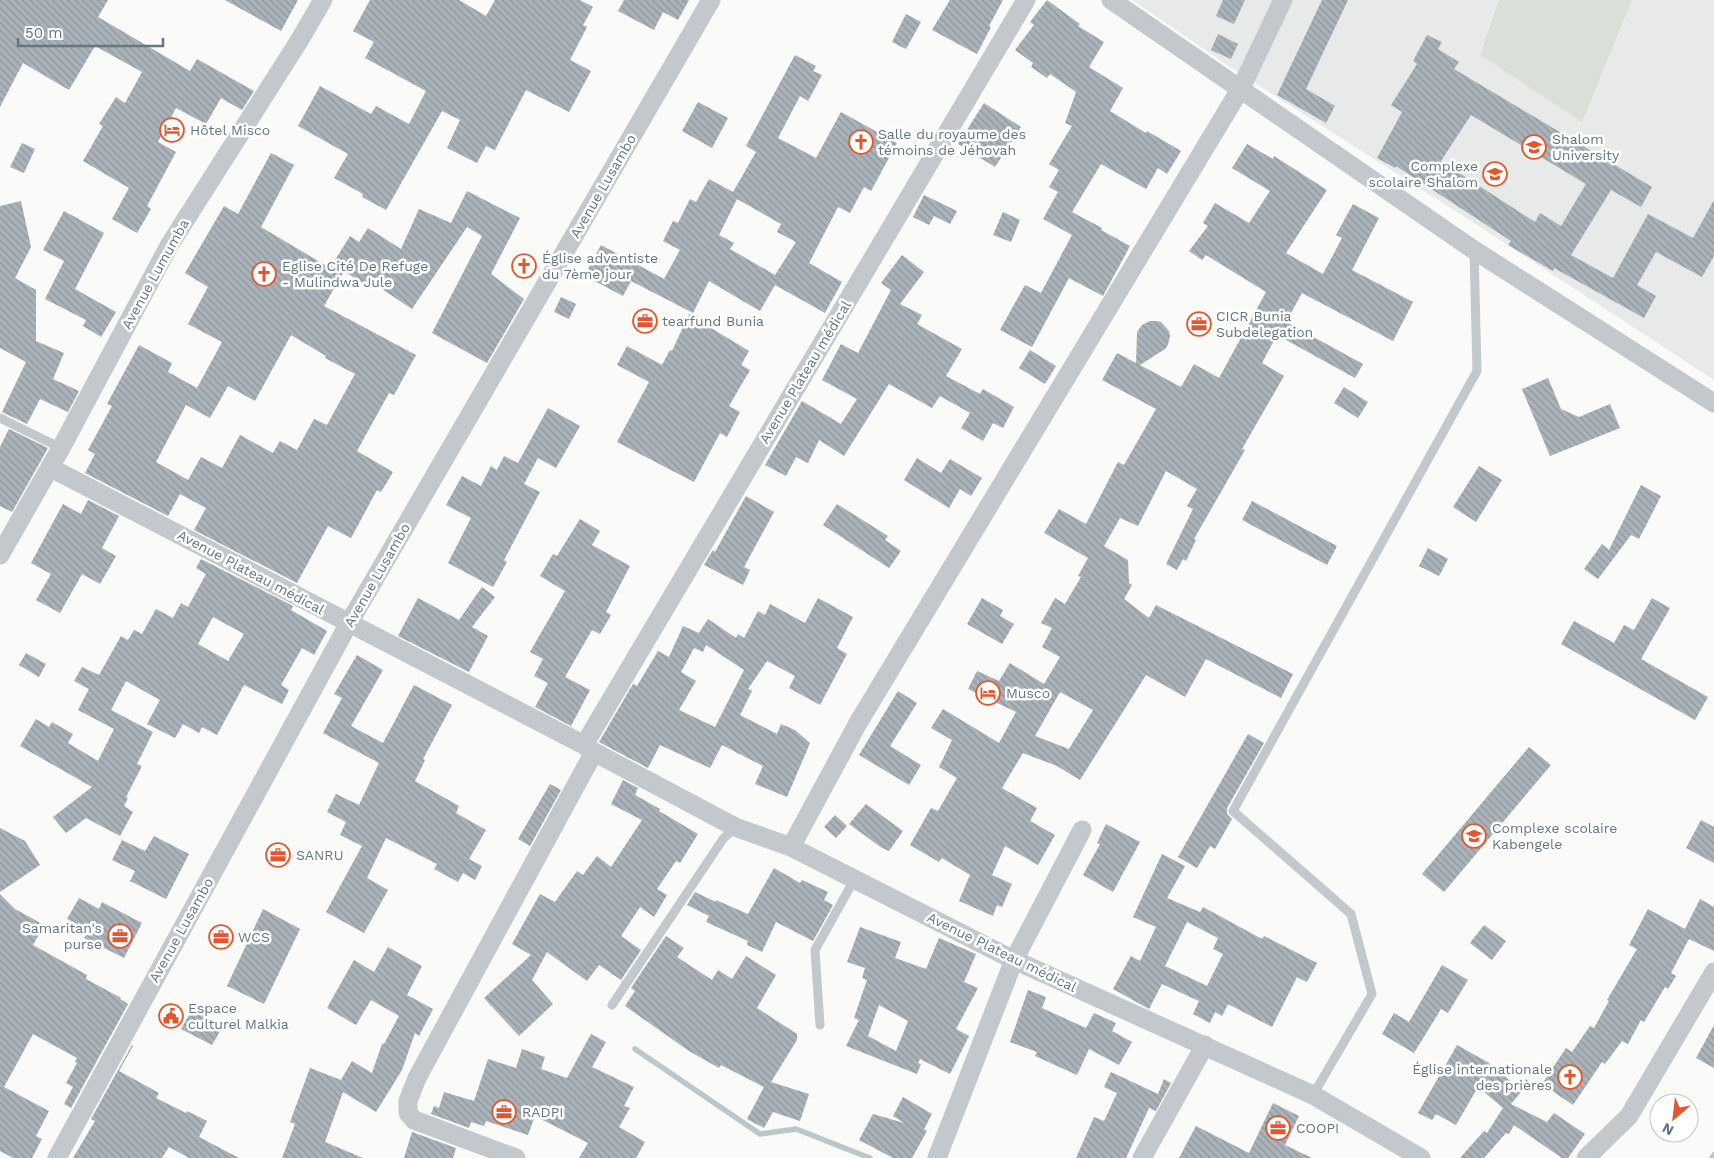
<svg xmlns="http://www.w3.org/2000/svg" width="1714" height="1158" font-family="'Work Sans',sans-serif">
	<style>
		.built { fill: #e8e9e9 }
		.garden { fill: #dadfd7 }
		.lines { fill: none; stroke-linecap: round; stroke-linejoin: round }
		.stream { stroke: #bbc7cb; stroke-width: 5.5 }
		.building { fill: url(#building-back-hatch); fill-rule: evenodd }
		.lane { stroke: #c3c8cc; stroke-width: 9 }
		.street { stroke: #c3c8cc; stroke-width: 19 }
		.labels { text-anchor: middle; dominant-baseline: central; stroke-width: 5; stroke-linejoin: round; paint-order: stroke }
		.poi-label { font-size: 14px; fill: #657683; stroke: #fff; text-anchor: start }
		.street-label { font-size: 14px; fill: #657683; stroke: #fff }
	</style>
	<defs>
		<pattern id="building-back-hatch" width="6" height="6" patternUnits="userSpaceOnUse" patternTransform="scale(1.25)"><rect width="6" height="6" fill="#aab3b9"/><path d="M-1 5l2 2M0 0l6 6M5-1l2 2" fill="none" stroke="#8e969c"/></pattern>
	</defs>
	<rect width="100%" height="100%" fill="#fafaf8"/>
	<path class="built" d="M1132 0H1714V380L1474 223 1236 71Z"/>
	<path class="garden" d="M1499 0H1632L1582 122 1480 55Z"/>
	<g class="lines">
		<path class="stream" d="M635 1049 760 1134 796 1129 870 1158
			M1712 1158 1714 1155"/>
	</g>
	<path class="building" d="M0 0H108L98 17 190 71 197 59 254 91 242 110 221 98 206 124 176 108 158 142 176 152 147 206 151 209 137 233 112 219 129 188 83 161 103 126 99 124 116 97 125 103 142 72 95 46 69 90 23 63 0 107Z
		M225 0H298L281 31Z
		M370 0H459L486 16 495 0H580L593 7 583 25 587 27 570 60 591 71 569 112 526 90 495 150 486 146 477 163 447 148 460 120 442 111 386 210 362 197 363 194 334 178 348 154 298 126 320 86 371 114 376 106 409 124 426 91 365 58 374 42 353 31Z
		M624 0H689L678 20 663 12 654 30 618 11Z
		M950 0H1003L989 26 991 27 977 54 932 30Z
		M1047 0 1080 24 1078 26 1104 42 1089 67 1123 88 1110 111 1146 133 1147 131 1181 151 1167 174 1158 168 1146 189 1101 164 1072 212 1102 228 1101 230 1130 246 1103 296 1069 278 1032 347 1000 330 1025 285 1041 293 1072 235 1043 219 1058 192 1049 187 1059 170 1049 164 1072 126 1065 123 1076 92 1050 74 1047 78 1031 67 1033 63 1015 50 1034 25 1030 22Z
		M1223 0H1245L1234 24 1216 16Z
		M1322 0H1348L1306 89 1335 106 1326 123 1277 95Z
		M906 14 921 22 906 49 892 42Z
		M1218 34 1238 44 1231 59 1211 50Z
		M1427 35 1442 42 1438 49 1459 62 1454 69 1652 187 1641 207 1611 190 1571 255 1613 278 1648 214 1693 238 1714 200V256L1702 277 1656 252 1637 285 1656 296 1644 318 1554 268 1553 271 1508 245 1511 241 1396 166 1395 168 1377 158 1402 112 1391 105 1417 64 1413 61ZM1471 115 1586 184 1561 226 1540 213 1535 222 1441 161Z
		M795 55 816 66 813 71 822 75 808 101 800 96 778 138 816 158 841 112 897 143 871 191 864 187 850 213 838 207 809 263 842 282 825 313 775 285 760 311 709 281 693 313 631 281 623 296 587 277V271L601 245 664 279 680 250 663 241 673 221 678 223 690 199 696 202 709 179 733 192 756 152 746 146ZM737 199 781 224 777 232 796 242 775 275 730 249 734 243 719 235Z
		M698 102 728 118 712 148 682 131Z
		M984 103 1021 127 995 167 958 144Z
		M22 143 35 149 24 173 10 167Z
		M1247 144 1273 159 1274 156 1327 190 1286 253 1323 274 1342 238 1336 235 1353 204 1379 218 1352 270 1413 302 1393 341 1302 293 1286 322 1363 364 1355 378 1277 335 1262 363 1284 376 1242 449 1245 450 1194 539 1196 540 1186 561 1183 559 1177 570 1166 564 1193 509 1187 506 1197 489 1166 471 1138 526 1120 518 1104 546 1128 560 1129 583 1132 585 1124 599 1149 618 1156 605 1293 674 1281 698 1206 659 1185 697 1146 675 1080 780 1057 766 1023 753 1002 788 1037 808 1030 821 1055 835 1038 865 1005 846 992 875 1012 884 1002 907 997 905 993 916 959 901 970 875 942 858 939 862 910 845 931 808 938 811 957 778 939 767 952 740 931 728 943 709 999 743 1016 712 968 689 977 671 999 681 1010 663 1044 684 1060 657 1042 647 1052 628 1041 623 1055 598 1065 604 1081 577 1078 576 1088 558 1044 533 1059 509 1086 524 1118 462 1124 465 1156 409 1102 380 1117 353 1136 363 1137 332 1142 325 1150 321H1156L1161 322 1169 331 1170 336 1168 345 1165 349 1140 365 1181 387 1194 364 1219 378 1266 292 1206 255 1202 260 1189 251 1208 226 1203 223 1215 203 1249 223 1270 191 1232 168ZM1060 692 1093 710 1069 749 1035 736Z
		M271 153 294 165 261 227 330 268 350 236 359 242 368 228 401 249 419 209 451 223 467 191 520 218 491 274 524 299 487 363 432 333 482 236 467 227 412 309 373 283 370 288 344 271 324 306 416 355 394 395 389 393 357 451 393 472 381 492 377 490 351 538 328 526 297 583 194 530 206 508 180 494 168 516 85 473 95 454 88 450 112 406 107 404 139 345 172 363 168 372 197 388 222 342 188 324 208 287 185 273 224 206 238 214ZM291 335 326 356 325 358 355 374 327 425 314 419 297 450 280 441 273 453 240 435 222 468 201 457 188 480 156 462 186 405 210 418 228 386 255 401Z
		M924 195 957 211 950 224 934 216 929 225 913 217Z
		M21 201 31 247 15 278 36 290V341L64 353 53 379 79 391 68 412 40 399 27 424 2 412 26 362 0 348V206Z
		M64 211 104 233 75 289 116 312 101 337 83 326 86 320 45 299 64 261 43 250Z
		M1003 212 1020 220 1011 242 993 235Z
		M902 255 924 272 900 304 922 315 917 324 962 349 946 376 980 394 983 389 1014 407 1003 428 993 423 983 441 961 428 970 413 940 396 932 408 889 384 844 456 819 440 808 463 796 457 786 476 765 465 802 401 841 424 857 399 822 380 841 344 858 353 891 290 881 283Z
		M561 297 576 304 569 319 554 312Z
		M689 314 712 326 711 328 749 351 741 365 750 370 729 406 740 412 727 437 720 433 694 482 617 442 649 382 617 365 627 346 662 365 670 350 672 351Z
		M1030 350 1056 366 1045 384 1019 368Z
		M1548 378 1561 409 1579 417 1610 404 1620 428 1550 456 1522 389Z
		M1344 387 1368 402 1358 418 1334 403Z
		M548 408 580 426 556 468 538 458 524 484 540 492 504 560 507 562 493 587 448 563 471 518 446 505 462 476 481 486 491 466 497 470 504 456 518 463Z
		M9 429 48 448 12 512 0 506V447Z
		M917 458 941 473 950 459 982 478 971 496 960 489 949 508 904 480Z
		M1479 466 1502 480 1476 522 1453 507Z
		M1641 485 1661 496 1639 539 1631 535 1598 579 1584 569 1602 544 1609 550Z
		M746 496 774 512 744 567 750 570 743 585 704 565 713 550 715 552Z
		M88 500 119 516 102 548 116 556 100 584 82 574 60 613 36 600 51 574 31 563 63 504 81 514Z
		M1252 501 1337 546 1327 565 1242 520Z
		M837 504 888 536 885 540 901 551 889 568 823 525Z
		M580 519 600 531 592 545 630 566 606 612 611 615 600 634 592 630 565 677 590 690 571 726 535 707 548 683 534 676 543 659 530 652 565 591 540 576 553 554 557 556Z
		M1428 548 1448 559 1439 576 1419 566Z
		M201 559 293 606 291 610 327 631 314 655 302 648 281 685 289 690 282 704 244 685 217 735 202 727 199 733 183 724 175 738 147 724 160 700 126 681 111 710 153 732 137 764 142 766 126 797 128 798 124 806 133 812 120 836 86 818 66 833 53 817 92 787 20 746 36 719 49 727 52 722 73 734 68 743 98 761 114 729 78 710 89 689 74 681 82 667 99 675 121 636 128 640 134 630 142 634 156 609 173 618 181 603 188 607 206 574 196 568ZM213 617 244 634 228 661 198 644Z
		M482 587 495 597 472 627 488 636 469 672 398 636 418 598 459 620Z
		M818 598 853 617 837 648 847 654 820 705 789 688 795 676 767 661 748 689 752 691 740 715 777 734 781 724 795 730 810 743 787 797 755 784 763 766 722 745 710 768 660 745 648 768 599 742 633 684 637 686 658 651 669 657 683 626 699 633 708 619 736 638 738 634 744 638 758 611 765 615 770 604 805 623ZM706 645 744 670 715 727 679 710 696 681 681 672 694 648 703 652Z
		M982 598 1003 610 1000 616 1014 624 1002 644 967 624Z
		M1652 598 1670 608 1641 659 1708 697 1695 720 1561 644 1574 621 1614 643 1624 625 1634 630Z
		M26 653 46 664 39 677 19 665Z
		M357 655 383 670 351 726 383 743 414 685 452 705 423 759 425 760 415 781 459 806 456 813 486 830 469 859 482 866 475 880 463 873 458 882 434 869 437 864 386 838 367 878 388 890 364 933 326 912 362 846 340 835 346 822 327 812 336 794 359 805 379 763 323 733 342 698 334 694Z
		M898 691 917 703 890 746 921 765 909 785 859 755Z
		M1248 734 1264 743 1227 808V814L1232 819 1215 849 1210 846 1197 868 1178 857Z
		M1529 747 1551 765 1444 892 1422 874Z
		M623 780 638 788 635 795 660 809 659 811 698 834 680 863 676 861 657 889 667 895 654 917 640 907 621 936 641 950 621 980 599 965 587 981 547 952 532 980 553 1004 519 1036 484 998 531 955 512 944 540 894 555 902 577 871 583 875 597 856 611 867 642 820 611 804Z
		M550 784 561 790 530 846 518 839Z
		M866 804 903 831 889 851 882 848 849 824Z
		M835 815 847 826 836 838 824 827Z
		M1701 820 1714 827V863L1686 848Z
		M1106 824 1140 842 1113 892 1083 875 1100 844 1097 843Z
		M0 828 25 841 40 865 0 892Z
		M154 836 189 854 166 899 130 881 135 871 112 860 122 840 145 851Z
		M1162 854 1185 866 1167 898 1200 912 1203 907 1262 939 1264 936 1317 963 1307 982 1297 977 1272 1027 1228 1004 1222 1016 1215 1012 1210 1023 1193 1014 1199 1001 1162 984 1149 1009 1113 989 1131 956 1140 961 1156 927 1133 917ZM1187 922 1218 938 1213 949 1223 954 1207 986 1165 966Z
		M774 868 800 883 802 880 828 892 824 900 833 905 813 941 776 922 762 952 747 945 748 941 706 922 709 916 687 905 695 892 716 902V900L748 914Z
		M0 894 15 909 44 925 33 945 87 975 86 979 121 998 120 999 128 1004 71 1108 64 1104 73 1087 66 1083 77 1063 75 1062 77 1058 33 1034 4 1087 49 1111 36 1136 42 1139 32 1158H13L0 1151Z
		M79 898 99 909 102 902 142 923 124 958 84 938 88 930 67 919Z
		M1700 899 1714 907V951L1689 939 1671 973 1676 976 1668 989 1665 987 1644 1022 1641 1020 1628 1044 1622 1041 1605 1064 1602 1062 1573 1105 1542 1084 1566 1048 1572 1052 1590 1026 1594 1028 1609 1001 1607 1000 1637 949 1629 945 1648 909 1685 929Z
		M263 909 300 929 264 1004 227 986Z
		M1484 925 1506 941 1492 960 1470 943Z
		M860 927 901 942 895 958 926 969 939 938 976 954 964 982 978 988 956 1029 969 1036 950 1074 920 1059 918 1063 921 1064 917 1074 846 1046 859 1020 854 1018 867 980 862 978 865 968 847 962ZM879 1005 908 1021 896 1051 868 1036Z
		M666 936 684 948 677 957 712 980 718 970 732 979 746 956 776 975 757 1008 797 1034V1040L771 1082 809 1094 800 1121 773 1112 764 1128 747 1119 764 1087 721 1065 719 1068 689 1051 625 1006 635 991 631 988Z
		M388 947 422 966 407 995 433 1009 419 1036 415 1033 402 1070 376 1112 343 1092 325 1142 363 1158H282L295 1124 290 1122 310 1068 341 1080 352 1061 372 1073 382 1044H384L399 1016 371 1000 356 1025 327 1008 354 960 374 972Z
		M1442 965 1468 980 1448 1013 1441 1009 1414 1053 1382 1034 1394 1013 1409 1022Z
		M1028 990 1046 997 1042 1008 1086 1028 1094 1013 1116 1023 1112 1031 1132 1042 1119 1065 1089 1049 1077 1075 1035 1056 1037 1052 1010 1042Z
		M192 1010 223 1026 212 1045 181 1029Z
		M1714 1025V1068L1696 1058Z
		M591 1034 606 1042 592 1067 634 1087 624 1106 630 1108 619 1127 645 1142 636 1158H579L588 1143 535 1116 528 1135 486 1121 484 1126 471 1122 469 1128 431 1114 434 1106 439 1108 444 1092 474 1101 488 1059 516 1068 522 1049 545 1057 541 1069 567 1078Z
		M132 1045 133 1046 119 1071 159 1093 156 1098 186 1113 187 1111 207 1121 199 1137 239 1158H189L169 1147 162 1158H73L95 1121 91 1119Z
		M1457 1045 1489 1063 1522 1091 1511 1104 1547 1122 1554 1113 1585 1134 1568 1158H1562L1514 1125 1509 1134 1506 1133 1484 1158H1460L1484 1131 1487 1133 1503 1108 1478 1087 1456 1125 1436 1114 1432 1120 1418 1113Z
		M1111 1072 1158 1094 1164 1079 1171 1083 1156 1111 1149 1108 1126 1158H1076L1094 1117 1104 1121 1117 1093 1104 1087Z
		M903 1097 932 1114 924 1129 927 1131 912 1158H893L859 1140 873 1114 904 1123 893 1116Z
		M1273 1103 1299 1116 1285 1145 1312 1158H1179L1196 1126 1249 1153Z
		M412 1132 456 1148 453 1158H404Z"/>
	<g class="lines">
		<path class="lane" d="M0 418 61 448
			M612 1005 723 839 735 827
			M820 1025 815 950 854 880
			M1313 1095 1372 994 1351 914 1233 811 1477 371 1474 250"/>
		<path class="street" d="M1111 0 1474 250 1714 403
			M51 468 584 745 594 752 735 827 791 847 1014 960 1313 1095 1421 1158
			M0 555 61 448 170 244 299 41 323 0
			M584 745 1026 0
			M791 847 858 723 1241 88 1283 0
			M57 1158 349 623 711 0
			M516 1158 414 1120 408 1113V1101L417 1078 594 752
			M937 1158 1014 960 1082 830
			M1142 1158 1205 1045
			M1586 1158 1629 1116 1714 972"/>
	</g>
	<defs>
		<g id="hotel-ring" transform="scale(1.25)"><circle r="9.5" fill="#fff" stroke="#e4572e" stroke-width="1.5"/><path d="M-6-4.5h1.5V1H6V5H4.5V3h-9V5H-6ZM-4 0a1.8 1.8 0 1 1 3.6 0ZM.5 0V-2.5h3Q6-2.5 6 0Z" fill="#e4572e"/></g>
		<g id="church-ring" transform="scale(1.25)"><circle r="9.5" fill="#fff" stroke="#e4572e" stroke-width="1.5"/><path d="M-1.2-6h2.4v3.5h3.3v2.4h-3.3V6h-2.4V-.1h-3.3v-2.4h3.3Z" fill="#e4572e"/></g>
		<g id="university-ring" transform="scale(1.25)"><circle r="9.5" fill="#fff" stroke="#e4572e" stroke-width="1.5"/><path d="M0-5L7-2L0 1L-7-2ZM-4 1L0 2.5L4 1V4Q0 6-4 4Z" fill="#e4572e"/></g>
		<g id="school-ring" transform="scale(1.25)"><circle r="9.5" fill="#fff" stroke="#e4572e" stroke-width="1.5"/><path d="M0-5L7-2L0 1L-7-2ZM-4 1L0 2.5L4 1V4Q0 6-4 4Z" fill="#e4572e"/></g>
		<g id="office-ring" transform="scale(1.25)"><circle r="9.5" fill="#fff" stroke="#e4572e" stroke-width="1.5"/><path d="M-6-3h4V-5.5h4V-3h4V5H-6ZM-1-4.5V-3h2v-1.5ZM-6 0V1H6V0Z" fill="#e4572e"/></g>
		<g id="civic-ring" transform="scale(1.25)"><circle r="9.5" fill="#fff" stroke="#e4572e" stroke-width="1.5"/><path d="M-.6-6.5H3V-4.5H.6V-3L4-1V1h2V6H-6V1h2V-1L-.6-3ZM-1.2 2.5V6h2.4V2.5Z" fill="#e4572e"/></g>
	</defs>
	<g fill-rule="evenodd">
		<use href="#hotel-ring" x="172" y="130"/>
		<use href="#church-ring" x="861" y="142"/>
		<use href="#university-ring" x="1534" y="147"/>
		<use href="#school-ring" x="1495" y="174"/>
		<use href="#church-ring" x="524" y="266"/>
		<use href="#church-ring" x="264" y="274"/>
		<use href="#office-ring" x="645" y="321"/>
		<use href="#office-ring" x="1199" y="324"/>
		<use href="#hotel-ring" x="988" y="693"/>
		<use href="#school-ring" x="1474" y="836"/>
		<use href="#office-ring" x="278" y="855"/>
		<use href="#office-ring" x="120" y="936"/>
		<use href="#office-ring" x="221" y="937"/>
		<use href="#civic-ring" x="171" y="1016"/>
		<use href="#church-ring" x="1570" y="1077"/>
		<use href="#office-ring" x="504" y="1112"/>
		<use href="#office-ring" x="1278" y="1128"/>
	</g>
	<g class="labels">
		<g class="poi-label">
			<text x="190" y="130">Hôtel Misco</text>
			<text x="878" y="134">Salle du royaume des<tspan x="878" dy="16">témoins de Jéhovah</tspan></text>
			<text x="1552" y="139">Shalom<tspan x="1552" dy="16">University</tspan></text>
			<text x="1478" y="166" text-anchor="end">Complexe<tspan x="1478" dy="16">scolaire Shalom</tspan></text>
			<text x="542" y="258">Église adventiste<tspan x="542" dy="16">du 7ème jour</tspan></text>
			<text x="282" y="266">Eglise Cité De Refuge<tspan x="282" dy="16">- Mulindwa Jule</tspan></text>
			<text x="1216" y="316">CICR Bunia<tspan x="1216" dy="16">Subdelegation</tspan></text>
			<text x="662" y="321">tearfund Bunia</text>
			<text x="1006" y="693">Musco</text>
			<text x="1492" y="828">Complexe scolaire<tspan x="1492" dy="16">Kabengele</tspan></text>
			<text x="296" y="855">SANRU</text>
			<text x="102" y="928" text-anchor="end">Samaritan's<tspan x="102" dy="16">purse</tspan></text>
			<text x="238" y="937">WCS</text>
			<text x="188" y="1008">Espace<tspan x="188" dy="16">culturel Malkia</tspan></text>
			<text x="1552" y="1069" text-anchor="end">Église internationale<tspan x="1552" dy="16">des prières</tspan></text>
			<text x="522" y="1112">RADPI</text>
			<text x="1296" y="1128">COOPI</text>
		</g>
		<g class="street-label">
			<text transform="translate(603 186) rotate(-60)">Avenue Lusambo</text>
			<text transform="translate(155 274) rotate(-61)">Avenue Lumumba</text>
			<text transform="translate(805 372) rotate(-59)">Avenue Plateau médical</text>
			<text transform="translate(251 572) rotate(28)">Avenue Plateau médical</text>
			<text transform="translate(377 575) rotate(-60)">Avenue Lusambo</text>
			<text transform="translate(181 930) rotate(-61)">Avenue Lusambo</text>
			<text transform="translate(1002 952) rotate(26)">Avenue Plateau médical</text>
		</g>
	</g>
	<g transform="translate(1674 1118) rotate(208)"><circle r="24" fill="#ffffff" stroke="#c1c8cd"/>
	<path d="M0-4L9 19L0 12L-9 19Z" fill="#e4572e"/>
	<text y="-8" font-size="14" font-weight="bold" text-anchor="middle" fill="#657683">N</text>
	</g>
	<path d="M18 38v8h145v-8" fill="none" stroke="#657683" stroke-width="2.5"/>
	<text x="25" y="38" font-size="15" fill="#657683" stroke="#ffffff" stroke-width="4" paint-order="stroke">50 m</text>
</svg>
